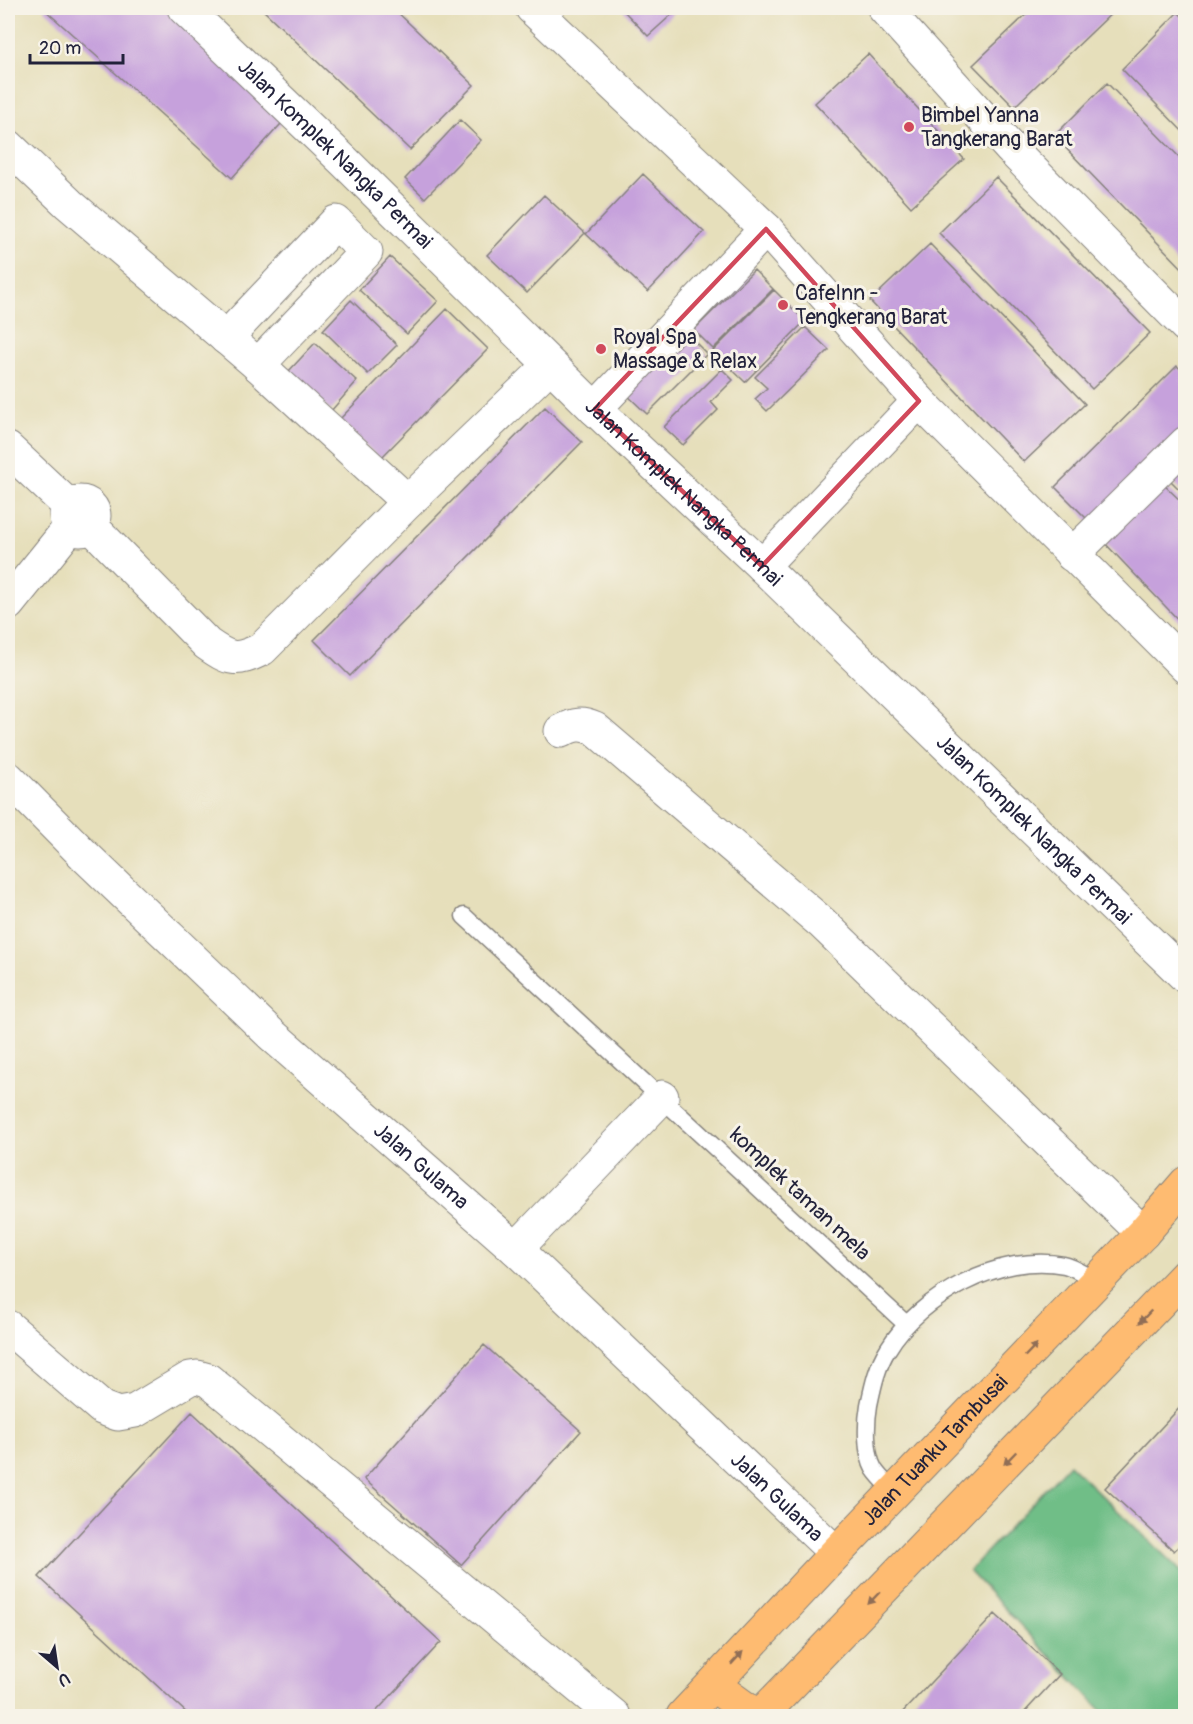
<svg xmlns="http://www.w3.org/2000/svg" width="1193" height="1724" font-family="Pangolin,sans-serif">
	<style>
		.forest { fill: #70be87; stroke: #497061; stroke-width: 1.5 }
		.building { fill: #c6a1dc }
		.lines { fill: none; stroke-linecap: round; stroke-linejoin: round }
		.lane-casing { stroke: #84807b; stroke-width: 19 }
		.street-casing { stroke: #84807b; stroke-width: 35 }
		.primary-casing { stroke: #84807b; stroke-width: 35 }
		.lane { stroke: #fff; stroke-width: 16 }
		.street { stroke: #fff; stroke-width: 33 }
		.primary { stroke: #febb71; stroke-width: 33 }
		.oneway { fill: #906e56 }
		.marked { fill: none; stroke: #d1495b; stroke-width: 4.5; stroke-linejoin: round }
		.poi-dot { fill: #d1495b; stroke: #f7f3e8; stroke-width: 2 }
		.labels { text-anchor: middle; dominant-baseline: central; stroke-width: 6; stroke-linejoin: round; paint-order: stroke }
		.poi-label { font-size: 21px; fill: #22223b; stroke: #f7f3e8; text-anchor: start }
		.street-label { font-size: 21px; fill: #22223b; stroke: #f7f3e8 }
	</style>
	<rect width="100%" height="100%" fill="#f7f3e8"/>
	<filter id="ink" filterUnits="userSpaceOnUse"><feTurbulence type="fractalNoise" baseFrequency=".0167" numOctaves="2"/><feDisplacementMap in="SourceGraphic" scale="12" xChannelSelector="R" yChannelSelector="G"/><feConvolveMatrix kernelMatrix="1 2 1 2 8 2 1 2 1" color-interpolation-filters="sRGB"/></filter>
	<filter id="wash" filterUnits="userSpaceOnUse"><feTurbulence type="fractalNoise" baseFrequency=".008" numOctaves="4" result="noise"/><feDisplacementMap in="SourceGraphic" scale="24" xChannelSelector="R" yChannelSelector="G"/><feGaussianBlur stdDeviation="1.35" result="paint"/><feColorMatrix in="noise" values="0 0 0 0 0 0 0 0 0 0 0 0 0 0 0 0 0 1.4 0 .05"/><feComposite in="paint" operator="in"/></filter>
	<g filter="url(#wash)">
		<rect width="100%" height="100%" fill="#e6dfbb"/>
		<path class="forest" d="M1069 1464 1185 1575V1716H1107L969 1571Z"/>
		<g id="blocks">
			<path class="building" d="M46 8H171L290 114 232 178 44 9Z
				M261 8H393L474 85 410 150Z
				M621 8H679L648 36Z
				M1033 8H1117L1014 107 973 65Z
				M1178 12 1186 20V135L1122 69Z
				M868 54 964 159 911 207 815 103Z
				M1107 83 1186 164V272L1054 136Z
				M460 120 481 140 425 198 405 179Z
				M643 174 704 232 648 292 586 234Z
				M996 177 1150 333 1092 389 939 233Z
				M544 195 585 233 527 293 487 255Z
				M930 244 1085 404 1024 462 870 301Z
				M390 257 438 301 407 334 359 290Z
				M754 270 773 289 713 349 694 330Z
				M774 290 805 321 745 382 713 351Z
				M351 300 397 345 368 374 323 330Z
				M447 309 488 349 380 459 339 420Z
				M805 327 829 350 767 411 755 399 767 388 755 377Z
				M686 333 707 354 647 414 626 394Z
				M315 343 357 381 331 411 288 372Z
				M1177 366 1186 374V434L1094 526 1055 487Z
				M722 369 733 380 711 402 718 410 683 445 664 427Z
				M545 407 582 442 350 676 314 640Z
				M1186 455V496L1165 475Z
				M1160 481 1186 506V628L1101 539Z
				M484 1345 581 1431 461 1565 364 1479Z
				M1186 1401V1539L1174 1551 1105 1488Z
				M192 1412 441 1642 372 1716H190L39 1577Z
				M995 1614 1060 1674 1021 1716H899Z"/>
		</g>
	</g>
	<g filter="url(#ink)">
		<use href="#blocks" fill-opacity="0" stroke="#84807b" stroke-width="1.5"/>
		<g class="lines">
			<g class="lane-casing">
				<path id="lane" d="M464 916 906 1324
					M895 1492C888 1485 879 1477 874 1469 865 1453 866 1422 869 1405 873 1386 877 1366 888 1349 920 1296 1001 1252 1064 1265 1075 1267 1086 1276 1097 1281"/>
			</g>
			<g class="street-casing">
				<g id="street">
					<path id="s1" d="M184 8 344 161 595 409 762 566 1186 977"/>
					<path d="M532 8 766 229 919 401 1186 667"/>
					<path d="M884 8 1011 149 1186 326"/>
					<path d="M8 146 69 204 258 365 408 502"/>
					<path d="M226 338 336 222 366 252 258 365"/>
					<path d="M595 409 766 229"/>
					<path d="M8 449 70 507"/>
					<circle cx="80" cy="516" r="14"/>
					<path d="M90 525 207 644C230 660 236 662 262 649L408 502 538 377"/>
					<path d="M1072 555 1186 443"/>
					<path d="M762 566 919 401"/>
					<path d="M8 604 71 526"/>
					<path d="M561 731C574 724 581 723 595 729L822 923 1143 1233"/>
					<path id="s2" d="M8 778 85 856 272 1035 516 1249 836 1553"/>
					<path d="M516 1249 662 1097"/>
					<path d="M8 1327 102 1408 118 1414 135 1411 190 1378 197 1377 208 1380 614 1716"/>
				</g>
			</g>
			<g class="primary-casing">
				<g id="primary">
					<path d="M713 1685 756 1716"/>
					<path id="s3" d="M683 1716 836 1553 1143 1233 1186 1183"/>
					<path d="M760 1716 1186 1275"/>
				</g>
			</g>
			<use href="#lane" class="lane"/>
			<use href="#street" class="street"/>
			<use href="#primary" class="primary"/>
		</g>
		<defs><path id="oneway-solid" d="M-6-.8H1V-3.2L6.5 0L1 3.2V.8H-6Z" transform="scale(1.5)"/></defs>
		<g class="oneway">
			<use href="#oneway-solid" transform="translate(1145 1317) rotate(134)"/>
			<use href="#oneway-solid" transform="translate(1031 1350) rotate(-46)"/>
			<use href="#oneway-solid" transform="translate(1010 1458) rotate(134)"/>
			<use href="#oneway-solid" transform="translate(874 1598) rotate(134)"/>
			<use href="#oneway-solid" transform="translate(737 1658) rotate(-47)"/>
		</g>
	</g>
	<path class="marked" d="M766 229 919 401 762 566 595 409Z"/>
	<g class="poi-dot">
		<circle cx="909" cy="127" r="6"/>
		<circle cx="783" cy="305" r="6"/>
		<circle cx="601" cy="349" r="6"/>
	</g>
	<g class="labels">
		<g class="poi-label">
			<text x="921" y="115">Bimbel Yanna<tspan x="921" dy="24">Tangkerang Barat</tspan></text>
			<text x="795" y="293">CafeInn -<tspan x="795" dy="24">Tengkerang Barat</tspan></text>
			<text x="613" y="337">Royal Spa<tspan x="613" dy="24">Massage &amp; Relax</tspan></text>
		</g>
		<g class="street-label">
			<text stroke="none"><textPath href="#s1" startOffset="210">Jalan Komplek Nangka Permai</textPath></text>
			<text stroke="none"><textPath href="#s1" startOffset="696">Jalan Komplek Nangka Permai</textPath></text>
			<text stroke="none"><textPath href="#s1" startOffset="1182">Jalan Komplek Nangka Permai</textPath></text>
			<text stroke="none"><textPath href="#s2" startOffset="567">Jalan Gulama</textPath></text>
			<text transform="translate(800 1194) rotate(43)">komplek taman mela</text>
			<text stroke="none"><textPath href="#s3" startOffset="366">Jalan Tuanku Tambusai</textPath></text>
			<text stroke="none"><textPath href="#s2" startOffset="1053">Jalan Gulama</textPath></text>
		</g>
	</g>
	<rect width="1193" height="1724" fill="none" stroke="#f7f3e8" stroke-width="30"/>
	<g transform="translate(57 1667) rotate(151)" stroke="#f7f3e8" stroke-width="4.5" paint-order="stroke">
	<path d="M0-4.5L10 22L0 15L-10 22Z" fill="#22223b"/>
	<text y="-9" font-size="16" font-weight="bold" text-anchor="middle" fill="#22223b">U</text>
	</g>
	<path d="M30 54v9h93v-9" fill="none" stroke="#22223b" stroke-width="3"/>
	<text x="39" y="54" font-size="18" fill="#22223b" stroke="#f7f3e8" stroke-width="4.5" paint-order="stroke">20 m</text>
</svg>
